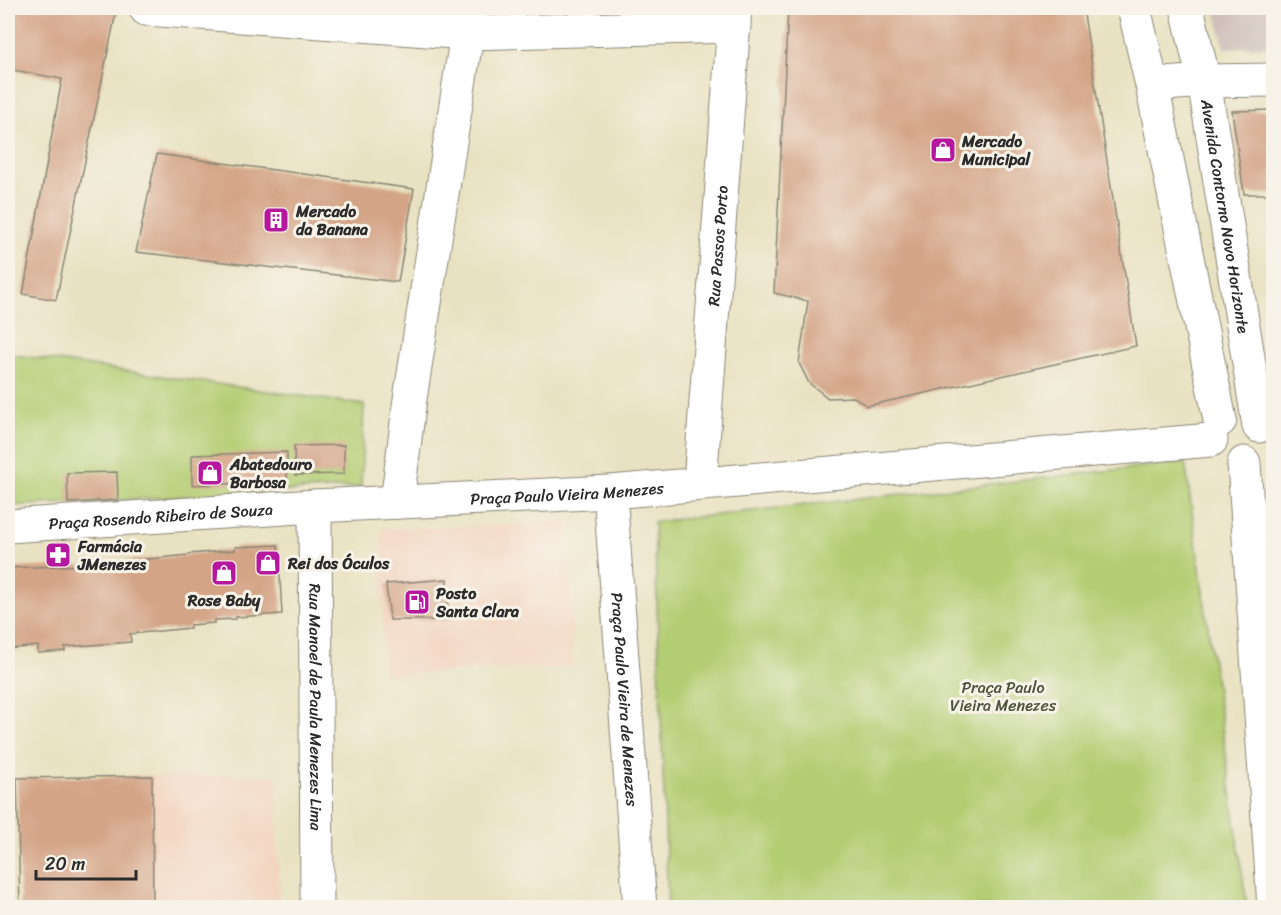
<svg xmlns="http://www.w3.org/2000/svg" width="1281" height="915" font-family="Sriracha,sans-serif">
	<style>
		.built { fill: #f3d4bf }
		.industrial { fill: #cfc0bb }
		.green { fill: #b3cd72; stroke: #6f7c4e; stroke-width: 1.5 }
		.building { fill: #d4a487 }
		.lines { fill: none; stroke-linecap: round; stroke-linejoin: round }
		.minor-casing { stroke: #8a8676; stroke-width: 35 }
		.major-casing { stroke: #8a8676; stroke-width: 35 }
		.minor { stroke: #fff; stroke-width: 33 }
		.major { stroke: #fff; stroke-width: 33 }
		.labels { text-anchor: middle; dominant-baseline: central; stroke-width: 6; stroke-linejoin: round; paint-order: stroke }
		.poi-label { font-size: 16px; font-weight: bold; fill: #2b2b2b; stroke: #f7f3e8; text-anchor: start }
		.street-label { font-size: 16px; fill: #2b2b2b; stroke: #f7f3e8 }
		.park-label { font-size: 16px; fill: #4d543d; stroke: #f7f3e8 }
	</style>
	<rect width="100%" height="100%" fill="#f7f3e8"/>
	<filter id="ink" filterUnits="userSpaceOnUse"><feTurbulence type="fractalNoise" baseFrequency=".0167" numOctaves="2"/><feDisplacementMap in="SourceGraphic" scale="12" xChannelSelector="R" yChannelSelector="G"/><feConvolveMatrix kernelMatrix="1 2 1 2 8 2 1 2 1" color-interpolation-filters="sRGB"/></filter>
	<filter id="wash" filterUnits="userSpaceOnUse"><feTurbulence type="fractalNoise" baseFrequency=".008" numOctaves="4" result="noise"/><feDisplacementMap in="SourceGraphic" scale="24" xChannelSelector="R" yChannelSelector="G"/><feGaussianBlur stdDeviation="1.35" result="paint"/><feColorMatrix in="noise" values="0 0 0 0 0 0 0 0 0 0 0 0 0 0 0 0 0 1.4 0 .05"/><feComposite in="paint" operator="in"/></filter>
	<g filter="url(#wash)">
		<rect width="100%" height="100%" fill="#e9e2c2"/>
		<path class="built" d="M569 522 573 666 384 675 381 529Z
			M277 775 279 907H153L152 776Z"/>
		<path class="industrial" d="M1215 8H1273V46L1224 48Z"/>
		<path class="green" d="M8 354 364 405 361 487 8 506Z
			M1185 462 1247 907H668L654 522Z"/>
		<g id="blocks">
			<path class="building" d="M8 8H117L56 300 23 294 62 79 8 69Z
				M788 8H1083L1136 346 867 406 854 397 828 398 809 383 799 363 808 301 774 293Z
				M1274 110V194H1244L1232 111Z
				M157 154 414 189 398 282 136 252Z
				M344 445V474L295 475 294 446Z
				M287 452V482L192 485V455Z
				M117 472 118 500 68 503 67 473Z
				M278 545 282 614 236 617V619L214 620V623L190 625V628L130 634 131 642 65 647V651L38 653V646L8 649V568L87 565 189 555V554L235 550V547Z
				M447 579 448 620H390L386 584Z
				M152 776 153 908H20L17 778Z"/>
		</g>
	</g>
	<g filter="url(#ink)">
		<use href="#blocks" fill-opacity="0" stroke="#8a8676" stroke-width="1.5"/>
		<g class="lines">
			<g class="minor-casing">
				<g id="minor">
					<path d="M146 9 467 33 734 26"/>
					<path d="M1152 85 1204 81 1274 80"/>
					<path id="s1" d="M700 483 735 8"/>
					<path id="s2" d="M610 492 640 908"/>
					<path d="M397 502 410 399 471 8"/>
					<path id="s3" d="M315 506 317 908"/>
				</g>
			</g>
			<g class="major-casing">
				<g id="major">
					<path d="M1134 8 1152 85 1220 420"/>
					<path id="s4" d="M1187 8 1204 81 1259 426"/>
					<path d="M1244 463 1274 907"/>
					<path id="s5" d="M8 526 315 506 610 492 1211 440"/>
				</g>
			</g>
			<use href="#minor" class="minor"/>
			<use href="#major" class="major"/>
		</g>
	</g>
	<defs>
		<g id="shop-square" transform="scale(1.35)"><rect x="-9" y="-9" width="18" height="18" rx="4" fill="#b5179e" stroke="#f7f3e8"/><path d="M-5-2.5h2.3a2.7 3.5 0 0 1 5.4 0H5L5.5 6h-11ZM-1.5-2.5h3a1.5 2.3 0 0 0-3 0Z" fill="#fff"/></g>
		<g id="building-square" transform="scale(1.35)"><rect x="-9" y="-9" width="18" height="18" rx="4" fill="#b5179e" stroke="#f7f3e8"/><path d="M-4-6H4V6H1V3H-1V6H-4ZM-2.5-4.3h1.7v1.8h-1.7ZM.8-4.3h1.7v1.8H.8ZM-2.5-1h1.7V.8h-1.7ZM.8-1h1.7V.8H.8Z" fill="#fff"/></g>
		<g id="pharmacy-square" transform="scale(1.35)"><rect x="-9" y="-9" width="18" height="18" rx="4" fill="#b5179e" stroke="#f7f3e8"/><path d="M-2-6h4v4h4v4h-4v4h-4v-4h-4v-4h4Z" fill="#fff"/></g>
		<g id="fuel-square" transform="scale(1.35)"><rect x="-9" y="-9" width="18" height="18" rx="4" fill="#b5179e" stroke="#f7f3e8"/><path d="M-5.5-6h7V0h2V4h1.3V-2.5L3-4.5l.8-.8L6-3V5H2.5V1h-1V6h-7ZM-4.2-4.7v3.2H.2V-4.7Z" fill="#fff"/></g>
	</defs>
	<g fill-rule="evenodd">
		<use href="#shop-square" x="943" y="150"/>
		<use href="#building-square" x="276" y="220"/>
		<use href="#shop-square" x="210" y="473"/>
		<use href="#pharmacy-square" x="58" y="555"/>
		<use href="#shop-square" x="268" y="563"/>
		<use href="#shop-square" x="224" y="573"/>
		<use href="#fuel-square" x="417" y="602"/>
	</g>
	<g class="labels">
		<g class="poi-label">
			<text x="962" y="141">Mercado<tspan x="962" dy="18">Municipal</tspan></text>
			<text x="296" y="211">Mercado<tspan x="296" dy="18">da Banana</tspan></text>
			<text x="230" y="464">Abatedouro<tspan x="230" dy="18">Barbosa</tspan></text>
			<text x="78" y="546">Farmácia<tspan x="78" dy="18">JMenezes</tspan></text>
			<text x="288" y="563">Rei dos Óculos</text>
			<text x="436" y="593">Posto<tspan x="436" dy="18">Santa Clara</tspan></text>
			<text x="224" y="600" text-anchor="middle">Rose Baby</text>
		</g>
		<g class="street-label">
			<text stroke="none"><textPath href="#s4" startOffset="212">Avenida Contorno Novo Horizonte</textPath></text>
			<text stroke="none"><textPath href="#s1" startOffset="238">Rua Passos Porto</textPath></text>
			<text stroke="none"><textPath href="#s5" startOffset="560">Praça Paulo Vieira Menezes</textPath></text>
			<text stroke="none"><textPath href="#s5" startOffset="153">Praça Rosendo Ribeiro de Souza</textPath></text>
			<text stroke="none"><textPath href="#s2" startOffset="208">Praça Paulo Vieira de Menezes</textPath></text>
			<text stroke="none"><textPath href="#s3" startOffset="201">Rua Manoel de Paula Menezes Lima</textPath></text>
		</g>
		<g class="park-label">
			<text x="1003" y="687">Praça Paulo<tspan x="1003" dy="18">Vieira Menezes</tspan></text>
		</g>
	</g>
	<rect width="1281" height="915" fill="none" stroke="#f7f3e8" stroke-width="30"/>
	<path d="M36 870v9h100v-9" fill="none" stroke="#2b2b2b" stroke-width="3"/>
	<text x="45" y="870" font-size="18" fill="#2b2b2b" stroke="#f7f3e8" stroke-width="4.5" paint-order="stroke">20 m</text>
</svg>
